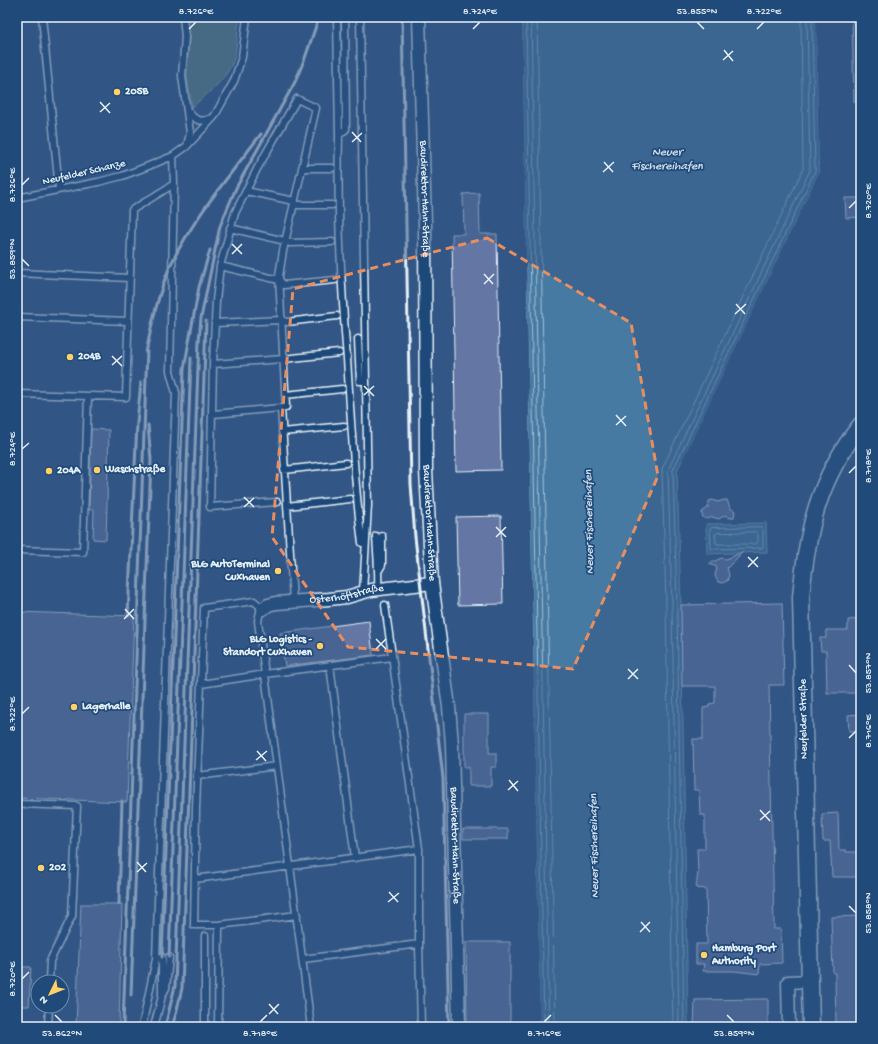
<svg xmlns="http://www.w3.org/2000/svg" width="878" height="1044" font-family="'Gochi Hand',sans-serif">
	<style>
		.green { fill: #5e8084; stroke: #a3b8be }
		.water { fill: #467aa3; stroke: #87aac5 }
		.pier { fill: #325685 }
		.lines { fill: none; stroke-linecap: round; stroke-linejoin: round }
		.shore { stroke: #a7c1d6; stroke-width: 1 }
		.building { fill: #6476a4; stroke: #e8f1f8 }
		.lane-casing { stroke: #e8f1f8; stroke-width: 9 }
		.street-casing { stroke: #e8f1f8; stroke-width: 15 }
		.secondary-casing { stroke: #e8f1f8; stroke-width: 19 }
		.lane { stroke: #1f4a7a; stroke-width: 6 }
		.street { stroke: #1f4a7a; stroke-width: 12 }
		.secondary { stroke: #1f4a7a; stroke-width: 16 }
		.rail { stroke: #e8f1f8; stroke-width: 3 }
		.marked { fill: none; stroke: #e88e5f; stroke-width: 3; stroke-dasharray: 8 5; stroke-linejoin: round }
		.ticks { fill: none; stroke: #e8f1f8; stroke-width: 1.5 }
		.poi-dot { fill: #ffd166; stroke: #1f4a7a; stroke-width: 1.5 }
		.labels { text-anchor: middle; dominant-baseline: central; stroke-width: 3.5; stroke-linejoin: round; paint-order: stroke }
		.poi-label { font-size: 11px; font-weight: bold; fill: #e8f1f8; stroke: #1f4a7a; text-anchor: start }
		.street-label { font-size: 11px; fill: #e8f1f8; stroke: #1f4a7a }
		.water-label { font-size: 12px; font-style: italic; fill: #d0dfeb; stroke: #1f4a7a }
		.neatline { fill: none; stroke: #e8f1f8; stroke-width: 1.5 }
		.ticks-label { font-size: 10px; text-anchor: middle; fill: #e8f1f8 }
	</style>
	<rect width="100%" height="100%" fill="#325685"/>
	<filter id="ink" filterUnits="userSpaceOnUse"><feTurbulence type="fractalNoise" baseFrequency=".025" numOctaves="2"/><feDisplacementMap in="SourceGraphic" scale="8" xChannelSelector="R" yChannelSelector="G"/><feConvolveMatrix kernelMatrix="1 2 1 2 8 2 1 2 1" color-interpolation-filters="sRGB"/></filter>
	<g filter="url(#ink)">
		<path class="green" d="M189 17H238L239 21C237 32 237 44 235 55 230 77 208 93 192 107L187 75 190 25Z"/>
		<path class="water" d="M522 17H816L819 172 677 471 681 605 688 1027H540Z
			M766 523 767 552 707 554 706 524Z"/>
		<path class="pier" d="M520 17H522L540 1027H538Z
			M816 17H818L821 173 684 461 682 460 819 172Z"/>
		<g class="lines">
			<path class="shore" d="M526 17 544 1027
				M531 17 549 1027
				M537 17 555 1027
				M761 527 763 529V547L762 548 713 549 711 548 710 530 711 528Z
				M756 532 758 534V542L756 544H718L716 543 715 534 717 533Z
				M673 1027 666 605 662 469 803 169 801 17
				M679 1027 672 605 668 470 810 170 807 17
				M684 1027 677 605 673 470 815 171 812 17"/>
		</g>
		<path class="building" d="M852 17H861V102H854Z
			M479 193 480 234H497L501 470 456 471 452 234H464L463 194Z
			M845 198H861V217L846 218Z
			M91 429 109 430 106 540 93 539 94 510H89Z
			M712 500 718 502 724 500H727L730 508 735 511 734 517 730 518 725 515 719 519 712 517 708 519 704 518 702 516V512L708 508 709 501Z
			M501 516 503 604 458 605 456 517Z
			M743 552 727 568 729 575 727 581 722 583 718 582 715 576 717 567 709 564 721 558 726 559Z
			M782 603 784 685H769L774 929H781L782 963 760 964 759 974 734 971H703L704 964H696V944H707L706 889 696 888 698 872 697 849H705V815H700L699 790H694L693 739H703V708L709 707V704L715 703V686H682L681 605Z
			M17 612 134 616 127 802 17 798Z
			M861 619V693H827L826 651H821L820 638H826V630H848V620Z
			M369 621 373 655 285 666 280 633Z
			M464 714H489V753H496V767H491V786H469V767H464Z
			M861 714V731H849L848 715Z
			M838 813 839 850H846V852H861V877H832L830 841H823L822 814Z
			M463 829H508V839H463Z
			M81 904H122L119 1027H76Z
			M861 916V1027H836L835 973H833L831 917Z
			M466 942H510V1027H467Z
			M17 967H31L29 1006H17Z
			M763 999H768V1027H694L695 1000Z"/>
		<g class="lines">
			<g class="lane-casing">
				<path id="lane" d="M42 17 59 189
					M183 17 185 37 182 76 190 133 187 146
					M337 17 339 135
					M345 17 346 129 339 135C337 210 341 285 347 359 351 421 354 482 362 543
					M360 17 368 505 363 592
					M188 111C195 121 201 123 212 118
					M302 168H332
					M246 191 294 201 297 205H332
					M17 198 98 182 122 176 146 167 173 156 187 146 214 117 234 81 242 57 247 17
					M230 228 285 241 290 243 332 242
					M220 266 279 280 284 285 335 280
					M17 273 130 278
					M17 317 128 321
					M215 323 281 320 287 322 337 316
					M358 339 360 381H366
					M213 364 283 359 339 353
					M17 394 126 397 132 210 174 184
					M285 395 342 389
					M213 414 281 408 293 601
					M282 432 344 426
					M284 470 346 463
					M277 502 210 507 213 364 216 301 220 266 235 213 257 169 297 99 316 108 283 251 279 276 286 407 281 408
					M287 506 350 499
					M376 536C377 554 379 571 378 589
					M17 550 83 552 88 396
					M379 570 382 565V536
					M385 605 419 849V944L421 1027
					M330 665 355 858
					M201 684 272 673 392 657
					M197 776 277 766
					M17 804 77 806 72 916 50 961 49 982
					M195 879 419 849
					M297 915 219 925H194L196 808 204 608 254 601 263 609 260 612 258 621 311 1027
					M162 957V995
					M303 959 419 944
					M48 1027 49 1006
					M142 1027 156 959 176 393 170 371 174 184 173 156
					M154 1027 162 996 166 988 169 957
					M205 1027V936
					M218 1027 219 925"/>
			</g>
			<g class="street-casing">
				<g id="street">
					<path id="s1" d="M419 17 425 223 426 470 432 583 449 707 452 745 459 1027"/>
					<path id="s2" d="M263 609 268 605 276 603 329 599 347 597 371 590 432 583"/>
					<path d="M789 1027 788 982 809 981"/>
				</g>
			</g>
			<g class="secondary-casing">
				<path id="secondary" d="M811 1027 801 597C807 530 818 479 861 425"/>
			</g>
			<use href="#lane" class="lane"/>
			<use href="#street" class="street"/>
			<use href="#secondary" class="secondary"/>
			<path class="rail" d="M402 17 411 484 415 537 443 778 449 1027
				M146 353C152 322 159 290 172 262 195 216 230 175 261 134
				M128 615 137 423 141 382
				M119 904 122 801
				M162 957 184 369 199 287 210 250
				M169 957 191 358
				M131 995 151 460 148 425
				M123 1026 147 348
				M165 1027 175 986 199 341 201 318 220 226 236 188 295 82 305 58 319 17
				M172 1027 176 1014 182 988 206 321"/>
		</g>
	</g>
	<path d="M0 0H878V1044H0ZM487 238 631 323 658 476 573 669 348 647 272 537 293 289Z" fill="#325685" fill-opacity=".55" fill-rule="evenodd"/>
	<path class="marked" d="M487 238 631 323 658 476 573 669 348 647 272 537 293 289Z"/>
	<path class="ticks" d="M697 22 704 29M189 29 196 22M473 29 480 22M757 29 764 22M724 50 733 61M723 60 733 51M100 102 110 113M100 112 110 103M352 132 361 142M352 142 362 133M604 162 613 172M603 172 614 162M22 185 29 178M849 208 856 201M232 244 242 254M232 254 242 244M22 259 29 266M484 274 493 284M484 284 494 274M736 304 745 314M735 314 746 304M112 356 122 366M112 365 122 356M364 386 374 396M364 395 374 386M616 415 626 426M616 425 626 416M22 449 29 443M849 473 856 466M244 497 254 507M244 507 254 498M496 527 506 537M496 537 506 527M748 557 758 567M748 567 758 557M125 609 134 619M124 619 134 609M376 639 386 649M376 649 386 639M849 665 856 673M628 669 638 679M628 679 638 669M22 714 29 707M849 738 856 731M257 751 266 761M256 760 267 751M509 780 518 791M508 790 518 781M760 810 770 821M760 820 770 811M137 862 146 872M137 872 147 863M389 892 398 902M388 902 399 893M849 906 856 913M641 922 650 932M640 932 650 922M22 979 29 972M269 1004 278 1014M269 1014 279 1004M55 1015 62 1022M727 1015 734 1022M260 1022 267 1015M544 1022 551 1015"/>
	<g class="poi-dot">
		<circle cx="117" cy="92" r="4"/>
		<circle cx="70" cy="357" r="4"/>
		<circle cx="97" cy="470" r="4"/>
		<circle cx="49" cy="471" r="4"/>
		<circle cx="278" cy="571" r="4"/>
		<circle cx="320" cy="646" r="4"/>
		<circle cx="74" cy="707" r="4"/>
		<circle cx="41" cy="868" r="4"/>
		<circle cx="704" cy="955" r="4"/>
	</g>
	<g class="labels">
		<g class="poi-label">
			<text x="125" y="92">205B</text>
			<text x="78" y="357">204B</text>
			<text x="105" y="470">Waschstraße</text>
			<text x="57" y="471">204A</text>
			<text x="270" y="565" text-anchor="end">BLG AutoTerminal<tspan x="270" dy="13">Cuxhaven</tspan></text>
			<text x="312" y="640" text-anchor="end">BLG Logistics -<tspan x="312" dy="13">Standort Cuxhaven</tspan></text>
			<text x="82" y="707">Lagerhalle</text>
			<text x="49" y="868">202</text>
			<text x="712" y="949">Hamburg Port<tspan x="712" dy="13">Authority</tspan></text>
		</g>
		<g class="street-label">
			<text transform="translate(84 173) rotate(-13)">Neufelder Schanze</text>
			<text stroke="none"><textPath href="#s1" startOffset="182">Baudirektor-Hahn-Straße</textPath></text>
			<text stroke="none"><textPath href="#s1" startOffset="506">Baudirektor-Hahn-Straße</textPath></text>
			<text stroke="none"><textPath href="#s2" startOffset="86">Osterhöftstraße</textPath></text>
			<text transform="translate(804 719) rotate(-91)">Neufelder Straße</text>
			<text stroke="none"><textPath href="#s1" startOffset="830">Baudirektor-Hahn-Straße</textPath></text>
		</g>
		<g class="water-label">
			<text x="667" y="153">Neuer<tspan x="667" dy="14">Fischereihafen</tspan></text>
			<text transform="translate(590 522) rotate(-91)">Neuer Fischereihafen</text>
			<text transform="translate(595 846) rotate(-91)">Neuer Fischereihafen</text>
		</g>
	</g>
	<rect width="878" height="1044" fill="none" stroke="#1f4a7a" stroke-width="44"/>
	<g transform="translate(50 994) rotate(227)"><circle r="19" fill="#1f4a7a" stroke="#6f8dac"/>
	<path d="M0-3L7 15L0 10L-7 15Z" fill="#ffd166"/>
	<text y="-6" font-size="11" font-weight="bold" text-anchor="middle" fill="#e8f1f8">N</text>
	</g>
	<rect x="22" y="22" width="834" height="1000" class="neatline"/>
	<g class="ticks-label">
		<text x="196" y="14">8.726°E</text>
		<text x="480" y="14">8.724°E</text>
		<text x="697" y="14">53.855°N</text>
		<text x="764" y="14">8.722°E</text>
		<text transform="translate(11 185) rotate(-90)" y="4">8.726°E</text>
		<text transform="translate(867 201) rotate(-90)" y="4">8.720°E</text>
		<text transform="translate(11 259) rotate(-90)" y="4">53.859°N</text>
		<text transform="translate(11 449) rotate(-90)" y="4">8.724°E</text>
		<text transform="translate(867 466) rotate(-90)" y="4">8.718°E</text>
		<text transform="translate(867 673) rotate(-90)" y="4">53.857°N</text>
		<text transform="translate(11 714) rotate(-90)" y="4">8.722°E</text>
		<text transform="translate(867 731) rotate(-90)" y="4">8.716°E</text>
		<text transform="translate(867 913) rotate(-90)" y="4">53.858°N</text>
		<text transform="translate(11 979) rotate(-90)" y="4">8.720°E</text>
		<text x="62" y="1036">53.862°N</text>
		<text x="260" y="1036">8.718°E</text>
		<text x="544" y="1036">8.716°E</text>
		<text x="734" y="1036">53.859°N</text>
	</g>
</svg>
